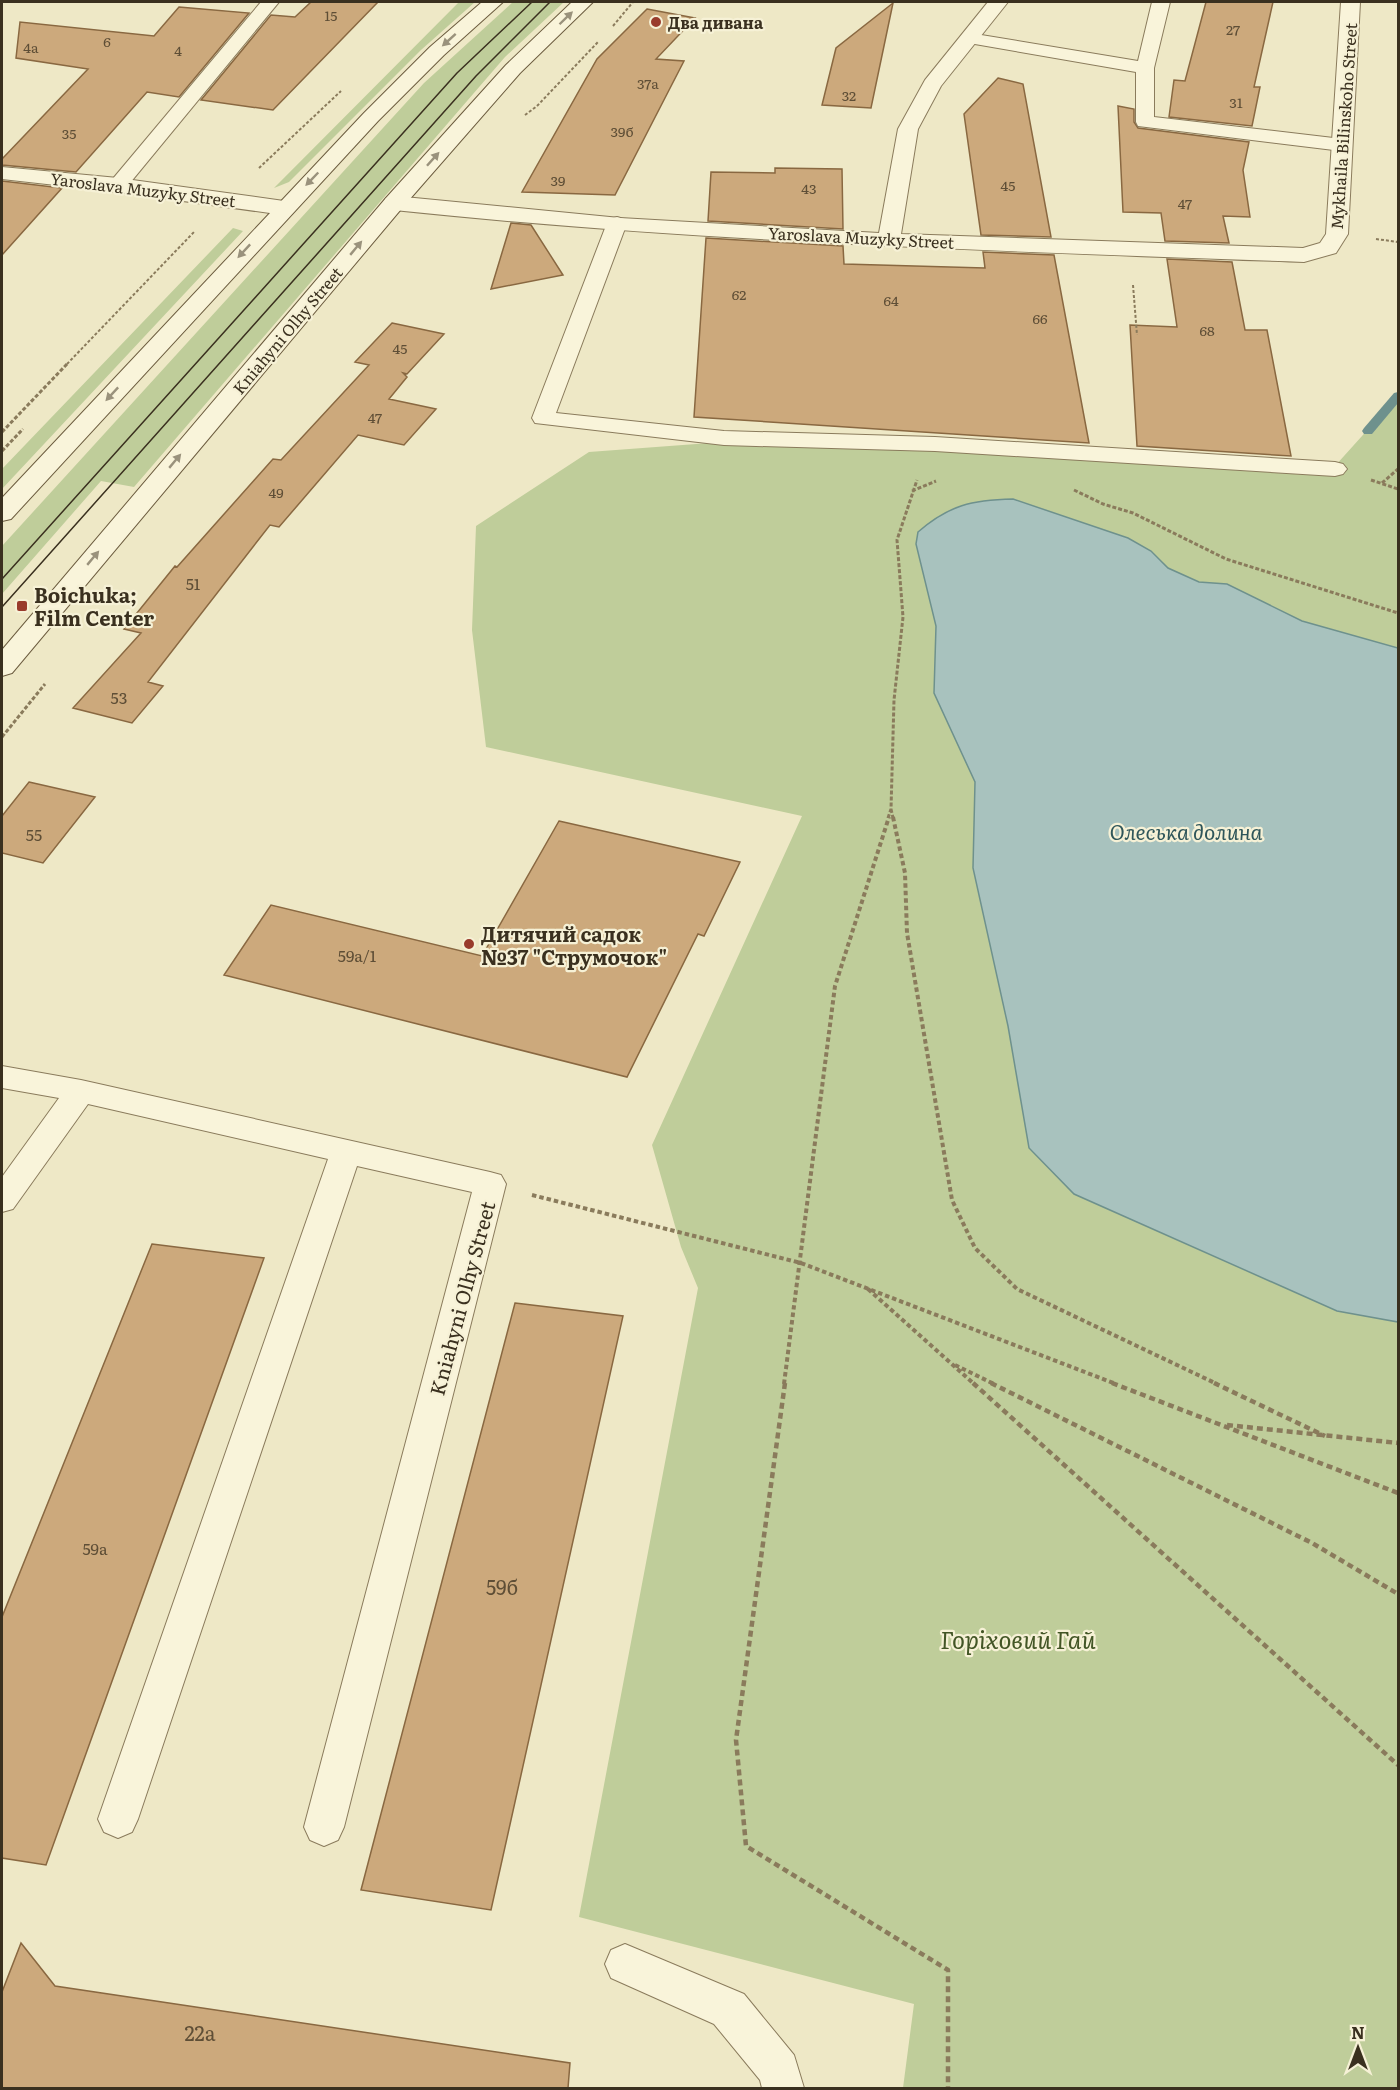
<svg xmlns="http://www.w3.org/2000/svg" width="1400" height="2090" font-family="Literata,serif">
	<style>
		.green { fill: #bfcd9a }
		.water { fill: #a8c2be; stroke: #6e918d; stroke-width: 1.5 }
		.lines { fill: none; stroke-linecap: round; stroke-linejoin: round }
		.stream { fill: #6e918d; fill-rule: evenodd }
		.building { fill: #cca97c; stroke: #896841; stroke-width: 1.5 }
		.service-casing { stroke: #8a7b5c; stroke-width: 2 }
		.minor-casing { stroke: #8a7b5c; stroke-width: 2 }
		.secondary-casing { stroke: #6c5c3f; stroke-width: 2 }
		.path-far3 { stroke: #8a7b5c; stroke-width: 2; stroke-dasharray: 3 2; stroke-linecap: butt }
		.path-far2 { stroke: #8a7b5c; stroke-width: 3; stroke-dasharray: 4 2; stroke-linecap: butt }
		.path-far1 { stroke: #8a7b5c; stroke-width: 4; stroke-dasharray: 4.5 3; stroke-linecap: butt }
		.path { stroke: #8a7b5c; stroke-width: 4.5; stroke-dasharray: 6 4; stroke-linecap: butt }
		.service { fill: #f9f4da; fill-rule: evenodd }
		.minor { fill: #f9f4da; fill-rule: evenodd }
		.secondary { fill: #f9f4da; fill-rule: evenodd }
		.tram { stroke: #3a301f; stroke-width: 1.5 }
		.oneway { fill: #9a927c }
		.poi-dot { fill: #993b2c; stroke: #f6f1d6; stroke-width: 2 }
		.labels { text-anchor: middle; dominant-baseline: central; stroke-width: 4.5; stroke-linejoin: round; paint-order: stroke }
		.far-number-label { font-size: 14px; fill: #5e4e36 }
		.far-poi-label { font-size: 16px; font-weight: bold; fill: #3a301f; stroke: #f6f1d6; text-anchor: start }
		.far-street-label { font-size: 16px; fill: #3a301f; stroke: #f6f1d6 }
		.number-label { font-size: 16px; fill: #5e4e36 }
		.poi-label { font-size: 20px; font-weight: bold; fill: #3a301f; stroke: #f6f1d6; text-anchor: start }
		.street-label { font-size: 20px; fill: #3a301f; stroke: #f6f1d6 }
		.near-number-label { font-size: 20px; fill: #5e4e36 }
		.water-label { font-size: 21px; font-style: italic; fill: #2f565a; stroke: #f6f1d6 }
		.near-park-label { font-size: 24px; font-style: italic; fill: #435626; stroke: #f6f1d6 }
	</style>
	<rect width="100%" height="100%" fill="#eee8c6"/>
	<path class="green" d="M459 2H475L421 50 289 182 274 188Z
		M513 2H564L505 57 134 487 101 481 2 594V546L424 83Z
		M233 228 243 231 2 489V469Z
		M1398 396V2088H903L914 2004 579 1917 698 1288 681 1247 652 1145 802 816 486 747 472 630 476 526 589 452 723 442 901 449 1326 476Z"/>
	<path class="water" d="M1013 499 1128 538 1151 551 1168 568 1199 582 1227 584 1302 621 1398 648V1322L1337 1311 1074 1194 1029 1148 1008 1026 973 868 975 782 934 693 936 626 916 544 918 532C949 505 972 500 1013 499Z"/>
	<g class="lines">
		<path class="stream" d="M1398 392V403L1372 434H1364L1362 431 1364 428 1394 393Z"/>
	</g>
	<path class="building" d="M311 2H378L273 110 201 100 271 15 295 17Z
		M1206 2H1273L1254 87H1260L1252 126 1169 117 1174 80 1185 81Z
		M893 3 871 108 822 105 836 48Z
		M179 7 249 13 179 97 147 92 76 172 2 165V159L88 69 16 58 20 22 154 36Z
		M647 9 695 18 656 59 684 61 615 195 522 192 597 59Z
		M998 78 1023 84 1051 237 981 235 964 114Z
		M1118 106 1134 109V122L1138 128 1249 142 1243 170 1250 217 1223 216 1229 243 1165 241 1161 213 1123 212Z
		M775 168 842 169 843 229 708 221 711 172 775 173Z
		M2 181 62 188 2 255Z
		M511 223 531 225 563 275 491 289Z
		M706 238 843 246 844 264 985 268 983 252 1054 255 1089 443 694 417Z
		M1167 259 1232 262 1245 330H1267L1291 456 1137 446 1130 325 1177 327Z
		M392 323 444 334 407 374 403 373 407 377 389 399 436 409 404 445 358 435 279 527 270 525 148 682 163 686 132 723 73 708 141 633 124 629 175 566 177 567 273 459 281 460 369 365 355 362Z
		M29 782 95 797 43 863 2 853V816Z
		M559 821 740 862 704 936 698 934 627 1077 224 975 271 905 482 956Z
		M152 1244 264 1258 46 1865 2 1858V1617Z
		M515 1303 623 1316 491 1910 361 1890Z
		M21 1943 55 1986 570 2063 568 2088H2V1992Z"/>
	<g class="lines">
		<g class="service-casing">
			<path id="service" d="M261 2H279L125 189H111L108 185 111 181Z
				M1152 2H1170L1154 68V117L1342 139 1349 141 1352 145 1349 149 1342 151 1138 126 1136 122V72L969 43 963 42 960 38 963 34 969 33 1138 61Z
				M617 217 624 219 627 223 556 413 724 431 935 437 1335 462 1343 464 1347 469 1343 474 1335 476 935 451 724 445 535 423 532 418 607 223 610 219Z
				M2 1066 81 1080 490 1172 501 1175 506 1184 344 1827 338 1840 324 1846 310 1840 304 1827 472 1192 357 1166 138 1819 132 1832 118 1838 104 1832 98 1819 328 1159 88 1104 13 1209 2 1212V1177L59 1098 2 1088Z
				M625 1944 744 1994 794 2055 804 2088H762L760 2080 714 2024 611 1978 605 1964 611 1950Z"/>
		</g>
		<g class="minor-casing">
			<path id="minor" d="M988 2H1008L941 86 918 129 901 234 1303 248 1320 243 1326 234 1341 2H1360L1348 234 1336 253 1304 262C1000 251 697 242 394 210L386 208 383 203 386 198 394 196 620 218 879 233 898 129 925 80Z
				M2 167 118 178 284 201 292 203 295 208 292 213 284 215 118 192 2 179Z"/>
		</g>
		<g class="secondary-casing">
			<path id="secondary" d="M482 2H503L444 55 378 121 11 519 2 521V498L364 113 430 47Z
				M572 2H593L520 73 402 208 12 673 2 676V650L386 198 506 65Z"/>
		</g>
		<path class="path-far3" d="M613 26 633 2
			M525 115 537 106 598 42
			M259 168 341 91
			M1376 239 1398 242
			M1133 285 1137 335
			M67 364 194 232"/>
		<path class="path-far2" d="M2 432 68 363
			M2 451 23 429
			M1371 480 1398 489
			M1382 483 1398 469
			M1074 490 1103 504 1133 513 1226 559 1398 613
			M912 491 936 481
			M2 737 45 684
			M891 809 893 818
			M888 818 891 809 894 700 903 617 897 540 917 480"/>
		<path class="path-far1" d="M893 817 905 873 907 933 952 1200 975 1248 1017 1289 1217 1384
			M532 1195 801 1263 1116 1384
			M868 1289 974 1384
			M955 1365 994 1384
			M784 1384 835 986 889 817"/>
		<path class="path" d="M785 1383 736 1740 746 1846 948 1970V2088
			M973 1383 1398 1765
			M991 1383 1312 1543 1398 1594
			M1112 1383 1398 1493
			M1214 1383 1325 1436
			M1227 1425 1398 1443"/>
		<use href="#service" class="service"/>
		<use href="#minor" class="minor"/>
		<use href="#secondary" class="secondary"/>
		<path class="tram" d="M2 579 457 73 532 2
			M2 607 476 76 550 2"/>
	</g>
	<defs><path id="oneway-solid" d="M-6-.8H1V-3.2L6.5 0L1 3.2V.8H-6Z" transform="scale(1.5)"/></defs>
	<g class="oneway">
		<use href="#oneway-solid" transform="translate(566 18) rotate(-44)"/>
		<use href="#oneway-solid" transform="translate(449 40) rotate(138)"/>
		<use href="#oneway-solid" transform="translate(433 159) rotate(-48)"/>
		<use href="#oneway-solid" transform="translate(312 179) rotate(134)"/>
		<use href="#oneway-solid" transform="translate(356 248) rotate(-50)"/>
		<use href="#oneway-solid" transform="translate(244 251) rotate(133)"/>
		<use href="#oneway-solid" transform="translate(112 394) rotate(133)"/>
		<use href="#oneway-solid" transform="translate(175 461) rotate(-50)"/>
		<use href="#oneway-solid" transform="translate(93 558) rotate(-50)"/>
	</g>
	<g class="poi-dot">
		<circle cx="656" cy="22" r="6"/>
		<rect x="16" y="600" width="12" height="12" rx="3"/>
		<circle cx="469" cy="944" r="6"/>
	</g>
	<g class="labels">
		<g class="far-number-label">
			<text x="331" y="15">15</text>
			<text x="1233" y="29">27</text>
			<text x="107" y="41">6</text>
			<text x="31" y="47">4а</text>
			<text x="178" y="50">4</text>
			<text x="648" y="83">37а</text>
			<text x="849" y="95">32</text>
			<text x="1236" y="102">31</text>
			<text x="622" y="131">39б</text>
			<text x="69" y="133">35</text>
			<text x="558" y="180">39</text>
			<text x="1008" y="185">45</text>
			<text x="809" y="188">43</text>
			<text x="1185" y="203">47</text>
			<text x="739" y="294">62</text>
			<text x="891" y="300">64</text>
			<text x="1040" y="318">66</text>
			<text x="1207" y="330">68</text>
			<text x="400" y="348">45</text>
			<text x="375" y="417">47</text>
			<text x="276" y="492">49</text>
		</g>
		<g class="far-poi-label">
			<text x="668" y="22">Два дивана</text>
		</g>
		<g class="far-street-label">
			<text transform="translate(1343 126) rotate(-86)">Mykhaila Bilinskoho Street</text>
			<text transform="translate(143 189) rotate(7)">Yaroslava Muzyky Street</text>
			<text transform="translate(861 237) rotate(3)">Yaroslava Muzyky Street</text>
			<text transform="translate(287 330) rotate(-50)">Kniahyni Olhy Street</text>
		</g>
		<g class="number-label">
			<text x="193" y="583">51</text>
			<text x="119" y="697">53</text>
			<text x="34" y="834">55</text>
			<text x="357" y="955">59а/1</text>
			<text x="95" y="1548">59а</text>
		</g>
		<g class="poi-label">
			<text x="34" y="594">Boichuka;<tspan x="34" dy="23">Film Center</tspan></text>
			<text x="481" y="933">Дитячий садок<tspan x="481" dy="23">№37 "Струмочок"</tspan></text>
		</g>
		<g class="street-label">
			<text transform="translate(461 1298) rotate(-75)">Kniahyni Olhy Street</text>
		</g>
		<g class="near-number-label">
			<text x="502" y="1586">59б</text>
			<text x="200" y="2032">22а</text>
		</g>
		<g class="water-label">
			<text x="1186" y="830">Олеська долина</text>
		</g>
		<g class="near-park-label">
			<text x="1018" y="1638">Горіховий Гай</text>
		</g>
	</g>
	<rect width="1400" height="2090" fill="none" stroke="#3a301f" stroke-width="6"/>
	<g transform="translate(1358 2048)" stroke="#f6f1d6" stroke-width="4.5" paint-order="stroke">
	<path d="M0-4.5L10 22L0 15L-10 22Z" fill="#3a301f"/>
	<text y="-9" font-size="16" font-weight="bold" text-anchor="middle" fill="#3a301f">N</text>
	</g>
</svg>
